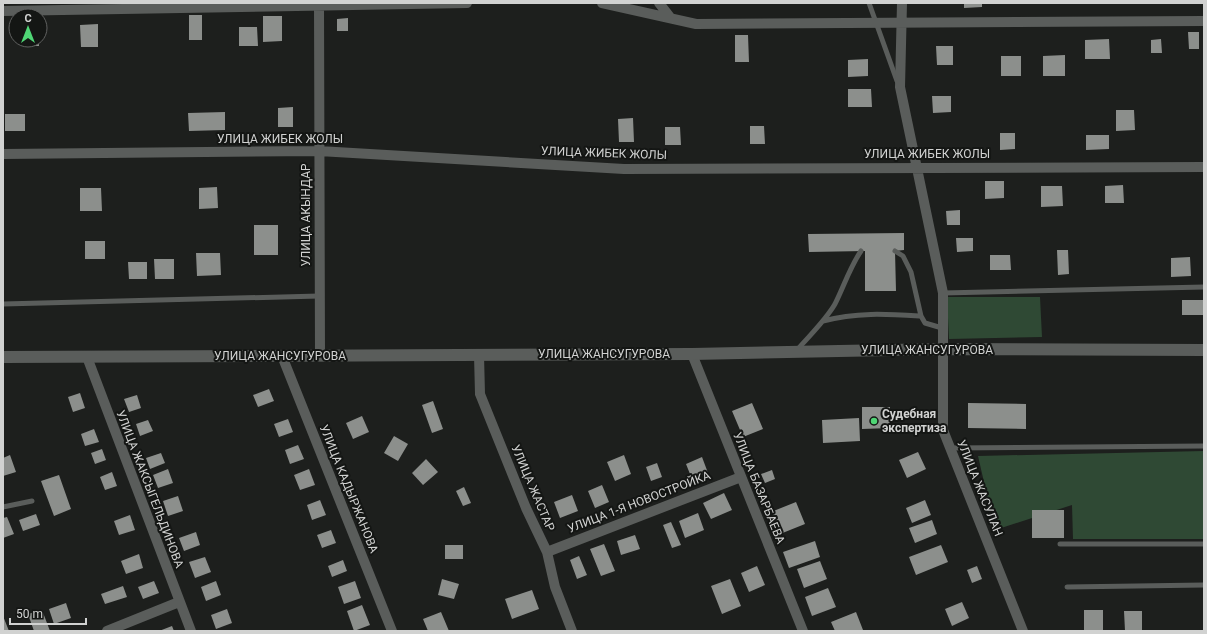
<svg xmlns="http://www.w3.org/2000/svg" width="1207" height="634" font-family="Roboto,sans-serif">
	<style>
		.green { fill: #2f4934 }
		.building { fill: #8c8f8c }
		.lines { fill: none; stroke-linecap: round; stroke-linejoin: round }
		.lane { stroke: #5a5d5b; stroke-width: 5 }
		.street { stroke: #5a5d5b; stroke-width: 10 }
		.secondary { stroke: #5a5d5b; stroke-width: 12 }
		.poi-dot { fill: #4fd675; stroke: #141614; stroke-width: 1.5 }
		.labels { text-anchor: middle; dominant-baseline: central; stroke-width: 4; stroke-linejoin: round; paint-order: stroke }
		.street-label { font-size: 12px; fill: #d1d2d1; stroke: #141614 }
		.poi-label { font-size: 12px; font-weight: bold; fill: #d1d2d1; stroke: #141614; text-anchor: start }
	</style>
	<rect width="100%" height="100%" fill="#1d1f1d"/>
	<path class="green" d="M947 297H1040L1042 337 949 339Z
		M1204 451V539H1073L1072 505 995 530 978 456Z"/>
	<path class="building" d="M964 3H982V7L964 8Z
		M189 15H202V40H189Z
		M263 16H282V41L263 42Z
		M348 18V31H337V19Z
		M98 24V47H81L80 25Z
		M239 27H257L258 46H239Z
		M1188 32H1199V49H1189Z
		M735 35H748L749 62H735Z
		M1109 39 1110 59H1085V40Z
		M1161 39 1162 53H1151V40Z
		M28 40H39V46H28Z
		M936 46H953V65H937Z
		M1065 55V76H1043V56Z
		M1001 56H1021V76H1001Z
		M868 59V76L848 77V60Z
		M848 89H871L872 107H848Z
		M932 96H951V112L933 113Z
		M293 107V127H278V108Z
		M1116 110H1134L1135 130 1116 131Z
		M225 112V130L189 131 188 113Z
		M5 114H25V131H5Z
		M633 118 634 142H619L618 119Z
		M750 126H764L765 144H750Z
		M665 127H680L681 145H665Z
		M1000 133H1015V149L1000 150Z
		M1086 135H1109V149L1086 150Z
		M985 181H1004V198L985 199Z
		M1123 185 1124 203H1105V186Z
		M1041 186H1062L1063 206 1041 207Z
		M217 187 218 208 199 209V188Z
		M80 188H101L102 211H80Z
		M960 210V225H947L946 211Z
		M254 225H278V255H254Z
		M904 233V250L895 251 896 291H865V251L809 252 808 234Z
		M956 238H973V251L957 252Z
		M85 241H105V259H85Z
		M1057 250H1068L1069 274 1058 275Z
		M196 253H220L221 275 197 276Z
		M990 255H1010L1011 270H990Z
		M1190 257 1191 276 1171 277V258Z
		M154 259H174V279H155Z
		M128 262H147V279H129Z
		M1182 300H1204V315H1182Z
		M269 389 274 401 258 407 253 395Z
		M80 393 85 408 73 412 68 397Z
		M137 395 141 408 129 412 124 399Z
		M433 401 443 429 432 433 422 405Z
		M752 403 763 429 743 437 732 411Z
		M968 403 1026 404V429L968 428Z
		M862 407H890V428L862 429Z
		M362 416 369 432 353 439 346 423Z
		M859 418 860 441 823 443 822 420Z
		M288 419 293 432 279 437 274 424Z
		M148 420 153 431 140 436 136 424Z
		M94 429 99 442 85 446 81 434Z
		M394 436 408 444 398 461 384 453Z
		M298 445 304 459 290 464 285 450Z
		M102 449 106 460 95 464 91 453Z
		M918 452 926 469 907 478 899 460Z
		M161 453 165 463 150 469 146 458Z
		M10 455 16 472 3 476V458Z
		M624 455 631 474 615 481 607 462Z
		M702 457 708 473 692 479 686 464Z
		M426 459 438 472 423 485 412 473Z
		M657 463 662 477 651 481 646 467Z
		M168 469 173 483 158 488 153 475Z
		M309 469 315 485 300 490 294 475Z
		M772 470 775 479 765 483 761 474Z
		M112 472 117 486 105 490 100 477Z
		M59 475 71 509 54 516 41 481Z
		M602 485 609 502 595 508 588 491Z
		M464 487 471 503 463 506 456 491Z
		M724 493 732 510 711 519 703 503Z
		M572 495 578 511 560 518 554 502Z
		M178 496 183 511 168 516 163 501Z
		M320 500 326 515 312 520 307 505Z
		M925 500 931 515 912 523 906 508Z
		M796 502 805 524 780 534 771 512Z
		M1032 510H1064V538H1032Z
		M698 513 704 530 685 538 679 521Z
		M36 514 40 525 23 531 19 520Z
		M130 515 135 530 119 535 114 521Z
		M7 517 14 534 3 538V518Z
		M932 520 937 534 915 543 909 528Z
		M671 522 681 545 672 548 663 525Z
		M331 530 336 543 322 548 317 535Z
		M196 532 200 545 184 551 179 538Z
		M635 535 640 549 621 555 617 541Z
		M815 541 820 557 789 568 783 552Z
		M604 544 615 571 601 576 590 549Z
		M445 545H463V559H445Z
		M941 545 948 562 916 575 909 557Z
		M139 554 143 568 126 574 121 561Z
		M579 556 587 575 577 579 570 560Z
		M205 557 211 572 195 578 189 562Z
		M343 560 347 571 332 577 328 566Z
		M820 561 827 579 804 588 797 569Z
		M757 566 765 585 749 592 741 573Z
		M977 566 982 579 972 583 967 570Z
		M442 579 459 584 454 599 438 595Z
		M730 579 741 606 722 614 711 586Z
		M154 581 159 593 143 599 138 587Z
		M216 581 221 595 206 601 201 587Z
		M355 581 361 598 344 604 338 587Z
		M123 586 127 597 105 604 101 594Z
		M828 588 836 607 812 616 805 597Z
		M532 590 539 609 512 619 505 599Z
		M962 602 969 618 952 626 945 609Z
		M66 603 71 618 54 624 49 609Z
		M362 605 370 625 354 631 347 611Z
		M227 609 232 623 216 629 211 615Z
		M42 610 50 631H34L28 614Z
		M1084 610H1103V631H1084Z
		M1124 611H1142V631H1125Z
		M441 612 449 631H428L423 619Z
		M856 612 863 630 835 631 831 622Z
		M3 616 9 631H3Z
		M172 626 174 631H159Z"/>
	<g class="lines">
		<path class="lane" d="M869 3 897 81
			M895 251 903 256 911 272 921 316 925 323 942 328
			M943 293 1204 287
			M3 304 319 296
			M823 321C856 312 887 314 921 316
			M797 350C810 335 825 321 835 304 844 286 850 267 861 251
			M950 448 1204 446
			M3 507 32 501
			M1060 544H1204
			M1067 587 1204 585"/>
		<path class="street" d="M319 3 320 355
			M602 3 696 24 1204 21
			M659 3 670 17
			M902 3 900 87 943 293V430L1023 631
			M3 11 467 3
			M3 154 319 151 624 169 1204 167
			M692 354 803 631
			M479 355 480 394 526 508 547 552 555 587 572 631
			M282 356 392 631
			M87 357 191 631
			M547 552 741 477
			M107 631 179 602"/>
		<path class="secondary" d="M3 357 692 354 942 349 1204 350"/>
	</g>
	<circle class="poi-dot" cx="874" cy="421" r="4"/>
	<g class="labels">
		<g class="street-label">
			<text x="280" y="139">УЛИЦА ЖИБЕК ЖОЛЫ</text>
			<text transform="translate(604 153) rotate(2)">УЛИЦА ЖИБЕК ЖОЛЫ</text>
			<text x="927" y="154">УЛИЦА ЖИБЕК ЖОЛЫ</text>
			<text transform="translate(306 215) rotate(-90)">УЛИЦА АКЫНДАР</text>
			<text x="927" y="350">УЛИЦА ЖАНСУГУРОВА</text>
			<text x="604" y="354">УЛИЦА ЖАНСУГУРОВА</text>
			<text x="280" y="356">УЛИЦА ЖАНСУГУРОВА</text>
			<text transform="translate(533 488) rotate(67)">УЛИЦА ЖАСТАР</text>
			<text transform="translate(759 488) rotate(68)">УЛИЦА БАЗАРБАЕВА</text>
			<text transform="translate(980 488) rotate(68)">УЛИЦА ЖАСУЛАН</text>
			<text transform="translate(150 489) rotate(69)">УЛИЦА ЖАКСЫГЕЛЬДИНОВА</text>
			<text transform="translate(349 489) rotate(68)">УЛИЦА КАДЫРЖАНОВА</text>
			<text transform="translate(639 502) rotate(-21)">УЛИЦА 1-Я НОВОСТРОЙКА</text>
		</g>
		<g class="poi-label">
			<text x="882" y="414">Судебная<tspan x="882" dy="14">экспертиза</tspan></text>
		</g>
	</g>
	<rect width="1207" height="634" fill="none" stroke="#d1d2d1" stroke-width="8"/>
	<g transform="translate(28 28)"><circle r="19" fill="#141614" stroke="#606160"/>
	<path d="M0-3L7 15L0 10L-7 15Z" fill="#4fd675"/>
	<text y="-6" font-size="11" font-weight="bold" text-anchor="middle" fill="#d1d2d1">С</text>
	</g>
	<path d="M10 618v6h76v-6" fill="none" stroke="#d1d2d1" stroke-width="2"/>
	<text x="16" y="618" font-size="12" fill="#d1d2d1" stroke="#141614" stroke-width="3" paint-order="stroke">50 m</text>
</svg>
